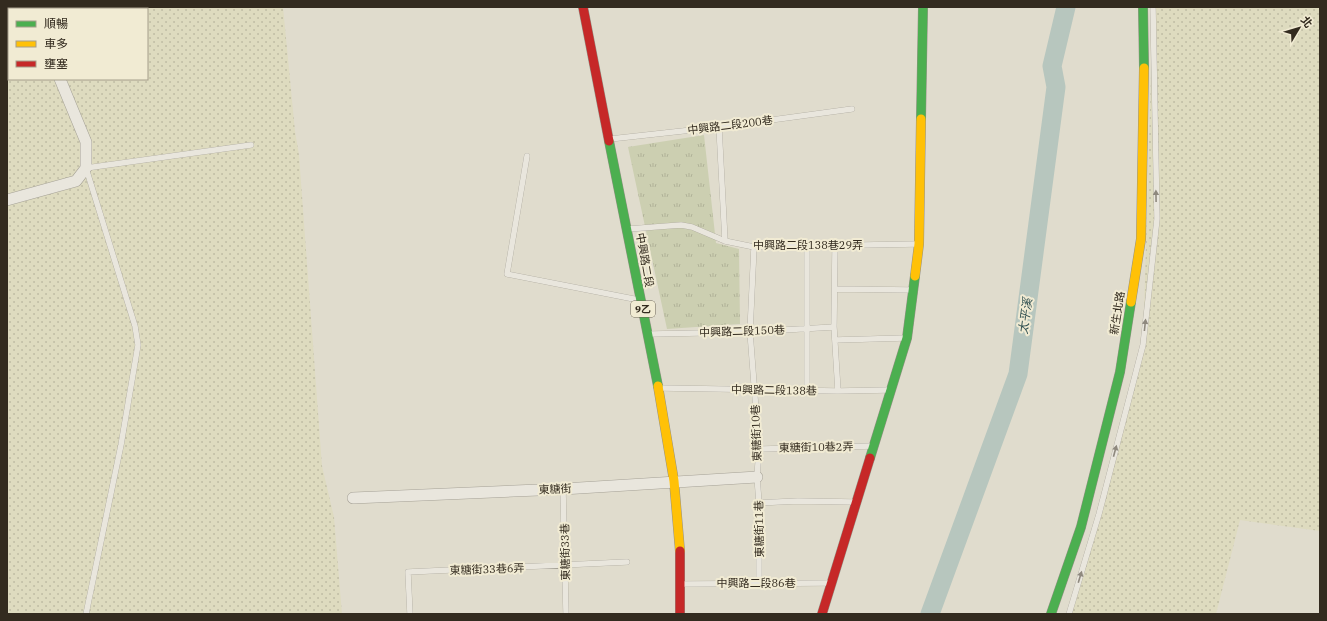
<svg xmlns="http://www.w3.org/2000/svg" width="1327" height="621" font-family="'IBM Plex Serif','Noto Sans TC',serif">
	<style>
		.farmland { fill: url(#farmland-dots); fill-rule: evenodd }
		.park { fill: url(#park-tufts) }
		.lines { fill: none; stroke-linecap: round; stroke-linejoin: round }
		.river { stroke: #b7c6be; stroke-width: 19 }
		.lane-casing { stroke: #a5a196; stroke-width: 6 }
		.street-casing { stroke: #a5a196; stroke-width: 12 }
		.fast-casing { stroke: #959186; stroke-width: 10 }
		.slow-casing { stroke: #959186; stroke-width: 10 }
		.jam-casing { stroke: #959186; stroke-width: 10 }
		.lane { stroke: #e9e6dd; stroke-width: 5.5 }
		.street { stroke: #e9e6dd; stroke-width: 11 }
		.fast { stroke: #4caf50; stroke-width: 9 }
		.slow { stroke: #ffc107; stroke-width: 9 }
		.jam { stroke: #c62828; stroke-width: 9 }
		.oneway { fill: #8e887e }
		.labels { text-anchor: middle; dominant-baseline: central; stroke-width: 4; stroke-linejoin: round; paint-order: stroke }
		.shield { fill: #f1ebd3; stroke: #6c6555; stroke-width: 1 }
		.shield-label { font-size: 10px; font-weight: bold; fill: #332b1f }
		.street-label { font-size: 11px; fill: #332b1f; stroke: #f1ebd3 }
		.water-label { font-size: 12px; font-style: italic; fill: #305051; stroke: #f1ebd3 }
	</style>
	<defs>
		<pattern id="farmland-dots" width="8" height="8" patternUnits="userSpaceOnUse"><rect width="8" height="8" fill="#dedbbf"/><path d="M2 2h.1M6 6h.1" fill="none" stroke="#bfbca4" stroke-width="1.8" stroke-linecap="round"/></pattern>
		<pattern id="park-tufts" width="24" height="20" patternUnits="userSpaceOnUse"><rect width="24" height="20" fill="#cccfb1"/><path d="M3 7l-1-3M5 7V3M7 7l1-3M15 17l-1-3M17 17v-4M19 17l1-3" fill="none" stroke="#b0b298"/></pattern>
	</defs>
	<rect width="100%" height="100%" fill="#e0dccd"/>
	<path class="farmland" d="M7 7H283L295 131 299 155 322 466 334 517 342 614H7ZM9 9H147V79H9Z
		M1153 7H1320V531L1240 520 1216 614H1069L1143 345Z"/>
	<path class="park" d="M704 135 716 243 739 249 740 324 667 329 628 147Z"/>
	<g class="lines">
		<path class="river" d="M930 614 1018 374 1056 87 1052 66 1066 7"/>
		<g class="lane-casing">
			<path id="lane" d="M719 127 725 241
				M610 139 719 127 852 109
				M527 156 507 274 639 300
				M628 229 681 225 692 227 725 241 754 247 918 244
				M807 245V391
				M835 246 834 327 838 391
				M754 247 750 332 759 449 757 477 759 503V582
				M835 289 912 290
				M651 334 750 332 834 327
				M835 340 905 338
				M660 388 838 391 889 390
				M759 449 873 446
				M563 489 566 614
				M759 503 798 501 854 502
				M683 584 830 583
				M86 614 121 445 138 345 135 326 86 168 251 145
				M410 614 408 572 627 562
				M1069 614 1099 514 1143 345 1157 219 1153 7"/>
		</g>
		<g class="street-casing">
			<path id="street" d="M32 7V9
				M7 200 76 181 86 168V142L60 79
				M353 498 563 489 757 477"/>
		</g>
		<g class="fast-casing">
			<path id="fast" d="M1143 7 1144 68
				M921 119 923 7
				M609 141 658 386
				M870 458 907 338 915 276
				M1051 614 1081 527 1120 372 1131 302"/>
		</g>
		<g class="slow-casing">
			<path id="slow" d="M915 276 919 244 921 119
				M1131 302 1141 239 1144 68
				M658 386 674 481 680 551"/>
		</g>
		<g class="jam-casing">
			<path id="jam" d="M583 7 609 141
				M680 614V551
				M822 614 870 458"/>
		</g>
		<use href="#lane" class="lane"/>
		<use href="#street" class="street"/>
		<use href="#fast" class="fast"/>
		<use href="#slow" class="slow"/>
		<use href="#jam" class="jam"/>
	</g>
	<defs><path id="oneway-solid" d="M-6-.8H1V-3.2L6.5 0L1 3.2V.8H-6Z"/></defs>
	<g class="oneway">
		<use href="#oneway-solid" transform="translate(1156 196) rotate(-91)"/>
		<use href="#oneway-solid" transform="translate(1145 325) rotate(-84)"/>
		<use href="#oneway-solid" transform="translate(1115 451) rotate(-75)"/>
		<use href="#oneway-solid" transform="translate(1080 577) rotate(-73)"/>
	</g>
	<g class="labels">
		<rect class="shield" x="631" y="301" width="24" height="16" rx="3"/>
		<g class="shield-label">
			<text x="643" y="309">9乙</text>
		</g>
		<g class="street-label">
			<text transform="translate(730 125) rotate(-7)">中興路二段200巷</text>
			<text x="808" y="245">中興路二段138巷29弄</text>
			<text transform="translate(645 260) rotate(80)">中興路二段</text>
			<text transform="translate(1117 313) rotate(-81)">新生北路</text>
			<text transform="translate(742 331) rotate(-2)">中興路二段150巷</text>
			<text transform="translate(774 390) rotate(1)">中興路二段138巷</text>
			<text transform="translate(756 433) rotate(-92)">東糖街10巷</text>
			<text transform="translate(816 447) rotate(-1)">東糖街10巷2弄</text>
			<text transform="translate(555 489) rotate(-3)">東糖街</text>
			<text transform="translate(759 529) rotate(-91)">東糖街11巷</text>
			<text transform="translate(565 552) rotate(-91)">東糖街33巷</text>
			<text transform="translate(487 569) rotate(-2)">東糖街33巷6弄</text>
			<text x="756" y="583">中興路二段86巷</text>
		</g>
		<g class="water-label">
			<text transform="translate(1025 316) rotate(-82)">太平溪</text>
		</g>
	</g>
	<rect width="1327" height="621" fill="none" stroke="#332b1f" stroke-width="16"/>
	<rect x="8" y="8" width="140" height="72" fill="#f1ebd3" stroke="#a59e8b"/>
	<rect x="16" y="21" width="20" height="6" fill="#4caf50" stroke="#a59e8b"/>
	<text x="44" y="28" font-size="12" fill="#332b1f">順暢</text>
	<rect x="16" y="41" width="20" height="6" fill="#ffc107" stroke="#a59e8b"/>
	<text x="44" y="48" font-size="12" fill="#332b1f">車多</text>
	<rect x="16" y="61" width="20" height="6" fill="#c62828" stroke="#a59e8b"/>
	<text x="44" y="68" font-size="12" fill="#332b1f">壅塞</text>
	<g transform="translate(1299 28) rotate(52)" stroke="#f1ebd3" stroke-width="3" paint-order="stroke">
	<path d="M0-3L7 15L0 10L-7 15Z" fill="#332b1f"/>
	<text y="-6" font-size="11" font-weight="bold" text-anchor="middle" fill="#332b1f">北</text>
	</g>
</svg>
